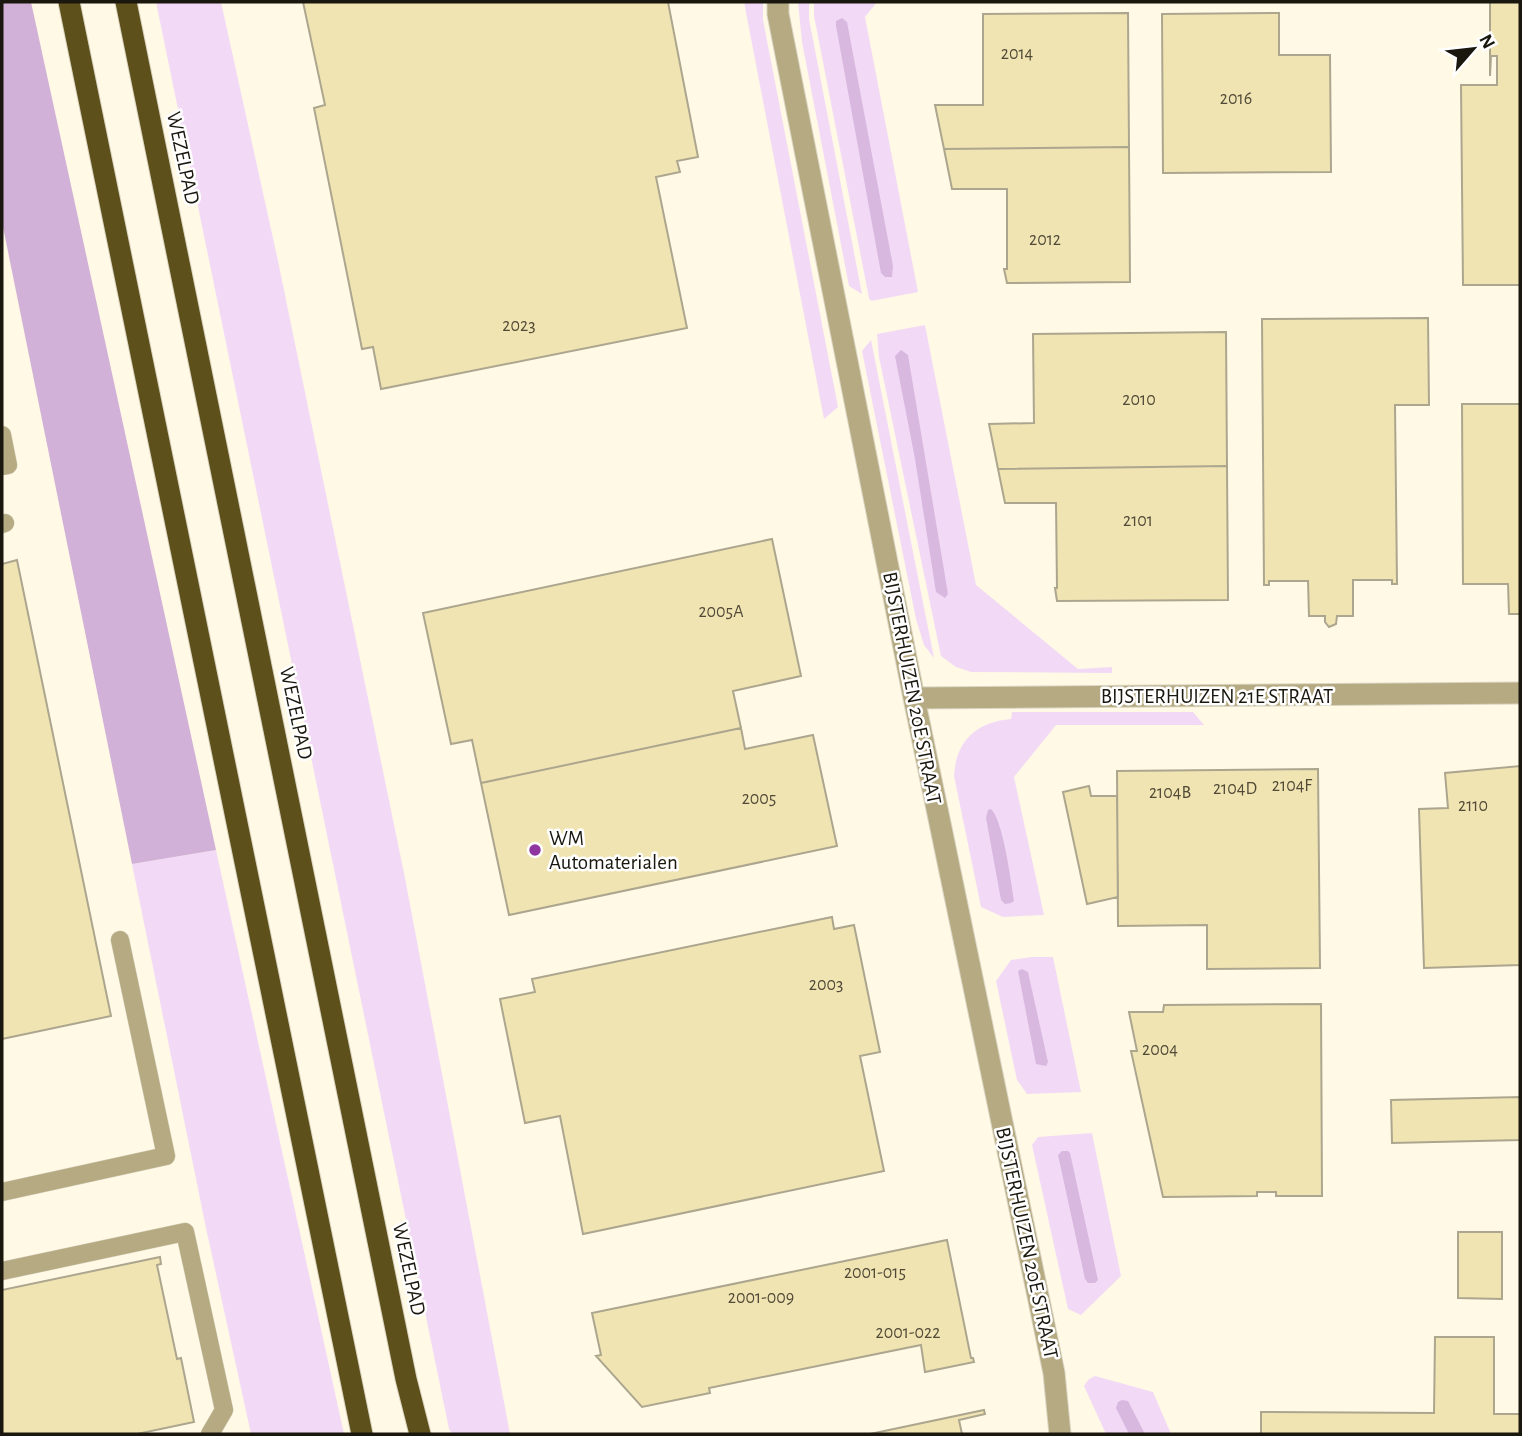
<svg xmlns="http://www.w3.org/2000/svg" width="1522" height="1436" font-family="'Alegreya Sans',sans-serif">
	<style>
		.green { fill: #f2daf7 }
		.forest { fill: #d2b1d8 }
		.water { fill: #d8b8df }
		.building { fill: #f1e4b3; stroke: #aca68e; stroke-width: 2 }
		.lines { fill: none; stroke-linecap: round; stroke-linejoin: round }
		.lane-casing { stroke: #dad5c3; stroke-width: 19 }
		.street-casing { stroke: #dad5c3; stroke-width: 23 }
		.highway-casing { stroke: #dad5c3; stroke-width: 23 }
		.lane { stroke: #b5aa82; stroke-width: 18 }
		.street { stroke: #b5aa82; stroke-width: 21 }
		.highway { stroke: #5e501a; stroke-width: 21 }
		.poi-dot { fill: #8f36a1; stroke: #fff; stroke-width: 2.5 }
		.labels { text-anchor: middle; dominant-baseline: central; stroke-width: 5; stroke-linejoin: round; paint-order: stroke }
		.number-label { font-size: 18px; fill: #504a37 }
		.street-label { font-size: 21px; fill: #1a170e; stroke: #fff }
		.poi-label { font-size: 21px; fill: #1a170e; stroke: #fff; text-anchor: start }
	</style>
	<rect width="100%" height="100%" fill="#fff9e5"/>
	<path class="green" d="M156 2H221L278 261 405 878 510 1434H452L449 1429Z
		M744 2H763V20L838 407 824 419Z
		M798 2H809V19L862 294 849 286 802 42Z
		M814 2H877L865 17 918 292 871 301 869 298 814 16Z
		M925 325 976 585 1078 669 1112 667V673L971 672 956 667 941 656 879 357 877 334Z
		M871 340 934 658 924 645 916 619 862 351Z
		M1012 712H1193L1204 725H1056L1014 777 1044 915 1003 917 981 907 954 776C956 740 977 722 1011 719Z
		M216 850 344 1434H251L206 1228 132 864Z
		M1032 957H1053L1081 1092 1027 1094 1017 1080 996 981 1011 960Z
		M1092 1133 1121 1276 1081 1315 1068 1309 1032 1145 1038 1137Z
		M1095 1376 1153 1392 1171 1434H1106L1084 1386 1089 1379Z"/>
	<path class="forest" d="M2 2H31L216 850 132 864 2 222Z"/>
	<path class="water" d="M842 18 847 22 893 266 892 277H885L881 273 836 26V21Z
		M901 350 908 355 948 594 945 598 936 592 915 459 895 356Z
		M991 809C1003 820 1011 881 1014 901L1011 903 1005 904 1001 900 986 818 988 810Z
		M1022 969 1028 972 1048 1062 1046 1066 1036 1064 1018 971Z
		M1062 1151H1068L1070 1153 1098 1280 1095 1283H1088L1085 1279 1058 1155Z
		M1122 1400 1128 1401 1145 1434H1129L1116 1408 1118 1402Z"/>
	<path class="building" d="M303 2H668L698 157 677 161 680 172 656 177 687 328 381 389 373 347 362 349 314 108 325 105Z
		M1490 2H1520V285H1463L1461 85H1497V56H1491L1490 76Z
		M1128 13 1129 147 944 149 935 105H983V14Z
		M1279 13V55H1330L1331 172 1163 173 1162 14Z
		M1129 147 1130 282 1007 283 1004 269H1007V189H952L944 149Z
		M1428 318 1429 405H1395L1397 584H1392V580H1353V616H1337L1336 624 1329 627 1325 622V616H1309L1308 581H1269V585H1264L1262 319Z
		M1226 332 1227 466 998 469 989 424 1034 423 1033 334Z
		M1462 404H1520V614H1509L1508 584H1463Z
		M1227 466 1228 600 1057 601 1055 588H1057L1056 503H1005L998 469Z
		M772 539 801 676 733 691 741 728 481 783 472 740 451 744 423 613Z
		M17 560 111 1016 2 1039V564Z
		M741 728 745 749 813 735 837 846 509 915 481 783Z
		M1520 766V965L1424 968 1419 809 1448 808 1445 773Z
		M1318 769 1320 968 1207 969V925L1118 926 1117 771Z
		M1089 786 1091 796H1117L1118 897 1087 904 1063 792Z
		M832 917 834 929 854 925 880 1052 860 1056 884 1171 583 1234 560 1116 525 1123 500 999 535 992 532 979Z
		M1321 1004 1322 1196H1276V1192H1257V1196L1163 1197 1131 1051H1137L1129 1012H1163L1164 1005Z
		M1520 1097V1140L1392 1143 1391 1100Z
		M1458 1232H1502V1299L1458 1298Z
		M947 1240 971 1358H973L974 1362 925 1372 921 1345 709 1388 710 1393 642 1407 596 1356 601 1355 592 1313Z
		M160 1257 161 1264 157 1265 177 1359 181 1358 194 1422 137 1434H2V1290Z
		M1435 1337H1494V1414H1520V1434H1261V1412L1434 1413Z
		M984 1410 985 1414 959 1420 962 1434H870Z"/>
	<g class="lines">
		<g class="lane-casing">
			<path id="lane" d="M2 435 8 465 2 466
				M2 524 5 523
				M2 1192 166 1156 120 940
				M2 1271 185 1232 224 1410 210 1434"/>
		</g>
		<g class="street-casing">
			<path id="street" d="M778 2V14L914 698 1054 1373 1060 1434
				M914 698 1520 693"/>
		</g>
		<g class="highway-casing">
			<path id="highway" d="M69 2 362 1434
				M126 2 406 1379 420 1434"/>
		</g>
		<use href="#lane" class="lane"/>
		<use href="#street" class="street"/>
		<use href="#highway" class="highway"/>
	</g>
	<circle class="poi-dot" cx="535" cy="850" r="7"/>
	<g class="labels">
		<g class="number-label">
			<text x="1017" y="54">2014</text>
			<text x="1236" y="99">2016</text>
			<text x="1045" y="240">2012</text>
			<text x="519" y="326">2023</text>
			<text x="1139" y="400">2010</text>
			<text x="1138" y="521">2101</text>
			<text x="721" y="612">2005A</text>
			<text x="1292" y="786">2104F</text>
			<text x="1235" y="789">2104D</text>
			<text x="1170" y="793">2104B</text>
			<text x="759" y="799">2005</text>
			<text x="1473" y="806">2110</text>
			<text x="826" y="985">2003</text>
			<text x="1160" y="1050">2004</text>
			<text x="875" y="1273">2001-015</text>
			<text x="761" y="1298">2001-009</text>
			<text x="908" y="1333">2001-022</text>
		</g>
		<g class="street-label">
			<text transform="translate(183 158) rotate(78)">WEZELPAD</text>
			<text transform="translate(912 688) rotate(79)">BIJSTERHUIZEN 20E STRAAT</text>
			<text x="1217" y="696">BIJSTERHUIZEN 21E STRAAT</text>
			<text transform="translate(296 713) rotate(78)">WEZELPAD</text>
			<text transform="translate(1027 1243) rotate(78)">BIJSTERHUIZEN 20E STRAAT</text>
			<text transform="translate(409 1269) rotate(78)">WEZELPAD</text>
		</g>
		<g class="poi-label">
			<text x="549" y="838">WM<tspan x="549" dy="24">Automaterialen</tspan></text>
		</g>
	</g>
	<rect width="1522" height="1436" fill="none" stroke="#1a170e" stroke-width="7"/>
	<g transform="translate(1473 49) rotate(62)" stroke="#ffffff" stroke-width="5" paint-order="stroke">
	<path d="M0-5L12 26L0 18L-12 26Z" fill="#1a170e"/>
	<text y="-10" font-size="19" font-weight="bold" text-anchor="middle" fill="#1a170e">N</text>
	</g>
</svg>
